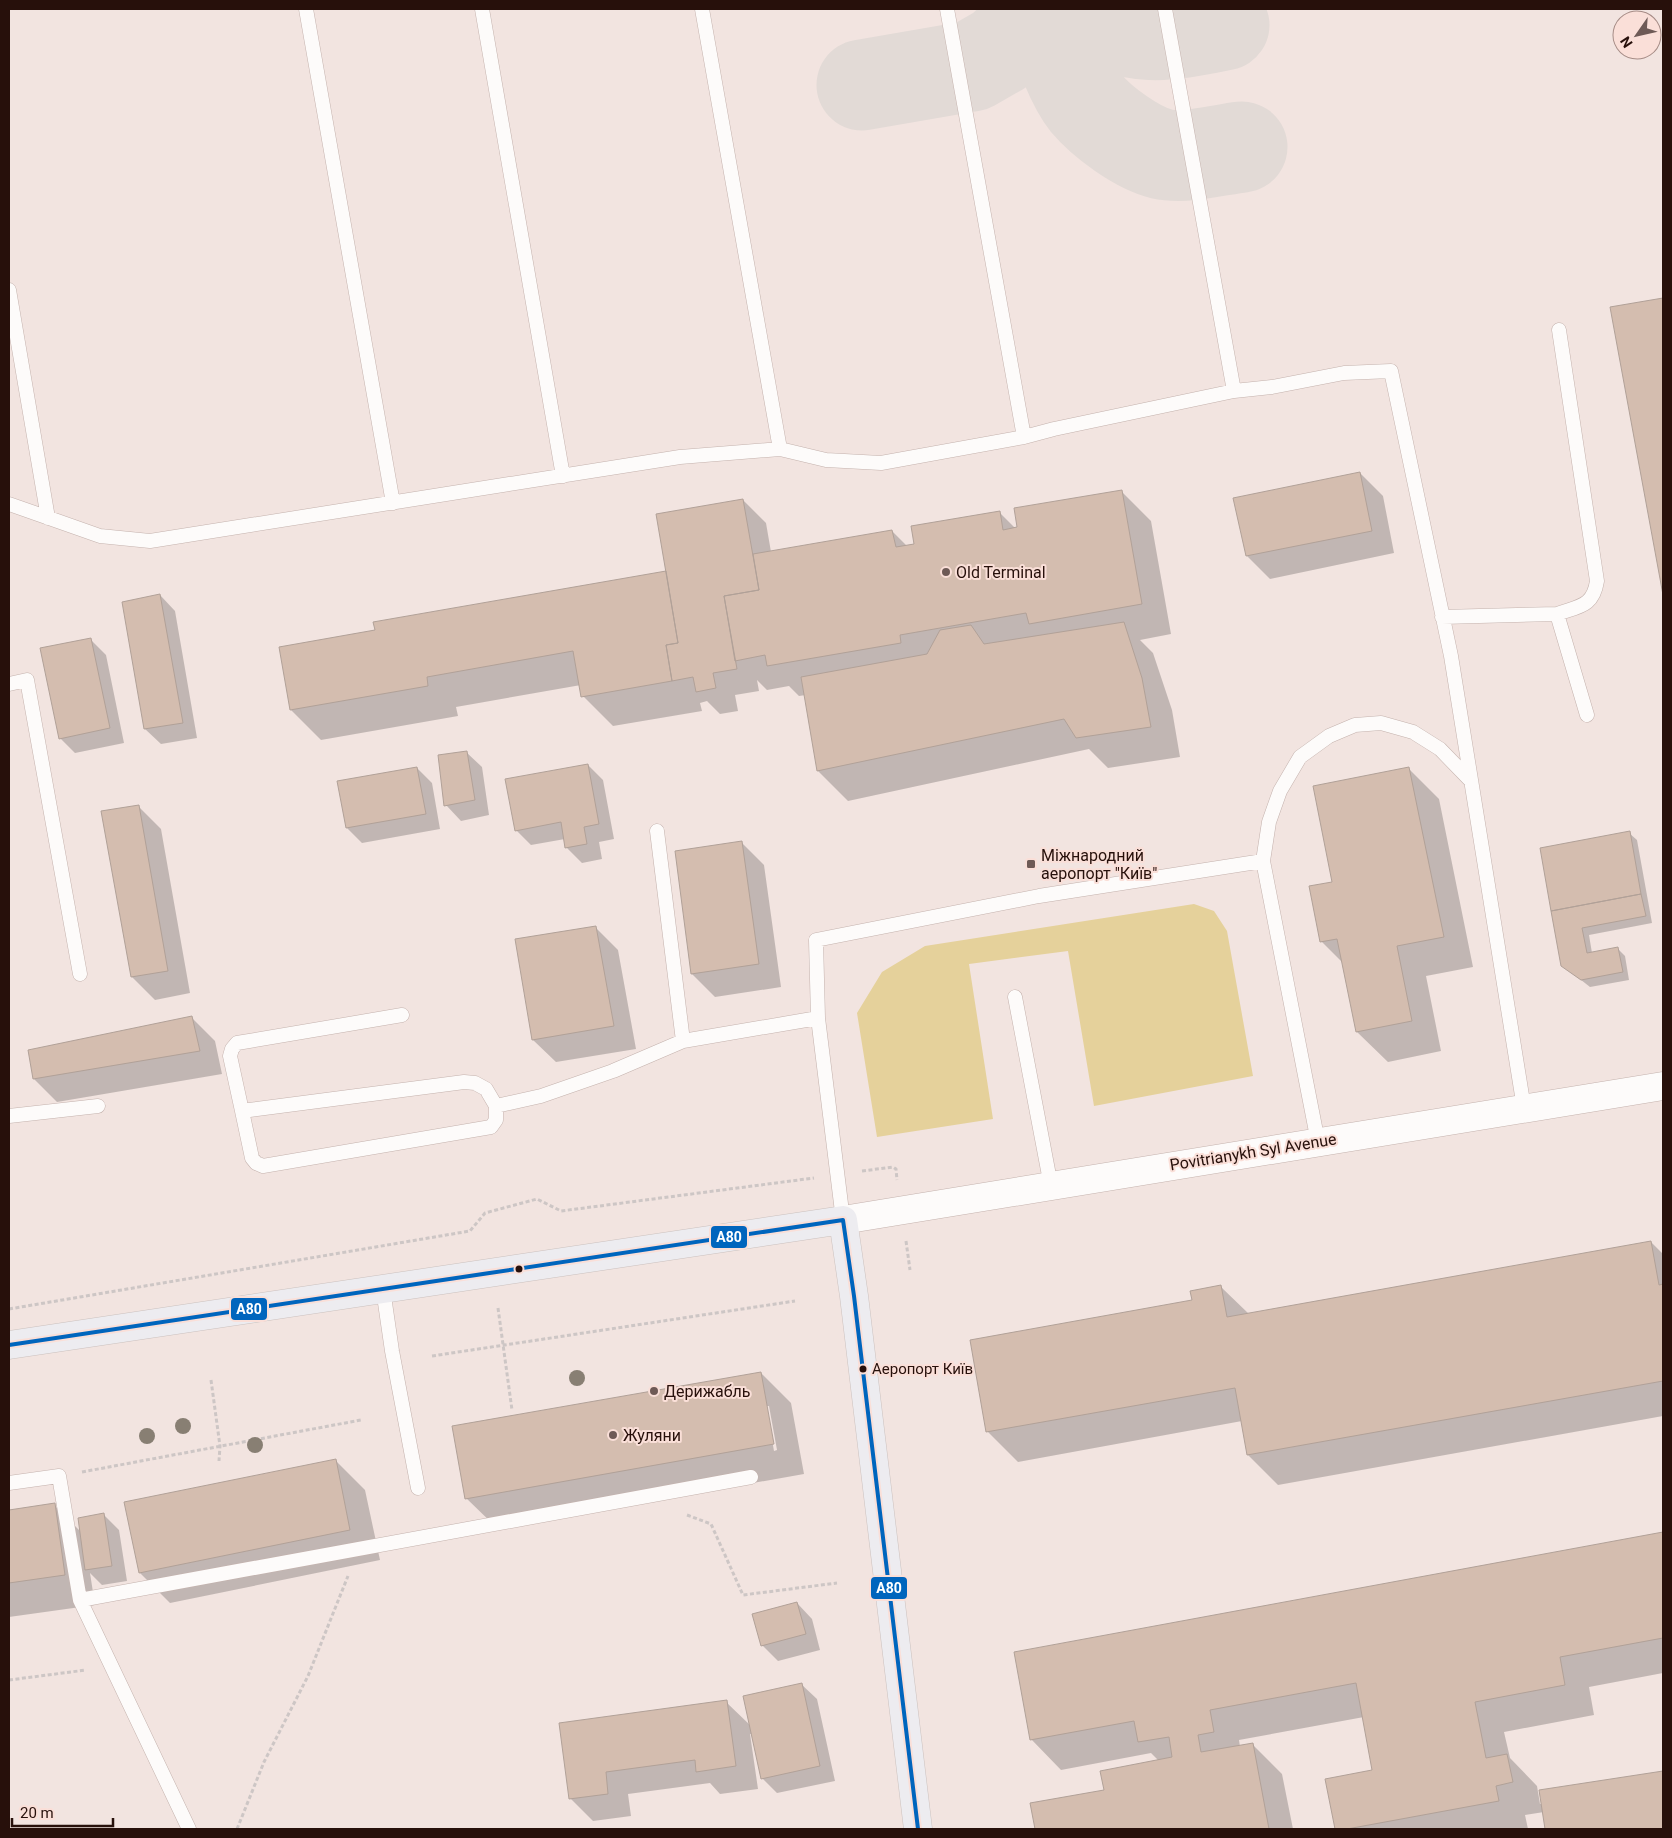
<svg xmlns="http://www.w3.org/2000/svg" width="1672" height="1838" font-family="Roboto,sans-serif">
	<style>
		.green { fill: #e5d19b }
		.shadow { fill: #0003; fill-rule: evenodd }
		.lines { fill: none; stroke-linecap: round; stroke-linejoin: round }
		.taxiway { stroke: #e2dad6; stroke-width: 91 }
		.building { fill: #d4bdaf; stroke: #b1a198 }
		.lane-casing { stroke: #c4b2ad; stroke-width: 15 }
		.street-casing { stroke: #c4b2ad; stroke-width: 29 }
		.primary-casing { stroke: #cbc1be; stroke-width: 29 }
		.path { stroke: #cdc6c5; stroke-width: 3; stroke-dasharray: 4 2.5; stroke-linecap: butt }
		.lane { stroke: #fdfbfa; stroke-width: 14 }
		.street { stroke: #fdfbfa; stroke-width: 28 }
		.primary { stroke: #edecf0; stroke-width: 28 }
		.bus-1-casing { stroke: #fadfd8; stroke-width: 8 }
		.bus-1 { stroke: #0065bd; stroke-width: 4 }
		.tree { fill: #887f73 }
		.poi-dot { fill: #6e5a56; stroke: #fadfd8; stroke-width: 2 }
		.bus-dot { fill: #27100b; stroke: #fadfd8; stroke-width: 2 }
		.labels { text-anchor: middle; dominant-baseline: central; stroke-width: 4; stroke-linejoin: round; paint-order: stroke }
		.bus-label { font-size: 15px; fill: #27100b; stroke: #fadfd8; text-anchor: start }
		.poi-label { font-size: 16px; fill: #27100b; stroke: #fadfd8; text-anchor: start }
		.street-label { font-size: 16px; fill: #27100b; stroke: #fadfd8 }
		.line-badge { stroke: #fadfd8; stroke-width: 2 }
		.badge-label { font-size: 14px; text-anchor: middle; font-weight: bold; fill: #fff }
	</style>
	<rect width="100%" height="100%" fill="#f2e4e0"/>
	<path class="green" d="M1194 904 1214 911 1227 931 1253 1076 1094 1106 1068 951 969 964 993 1119 877 1137 857 1013 882 972 925 946Z"/>
	<path class="shadow" d="M1663 299V588L1612 308Z
		M1360 473 1383 496 1394 553 1270 579 1247 556Z
		M1121 491 1151 521 1171 634 1140 640 1153 653 1172 710 1180 757 1108 768 1089 749 848 801 818 771 806 695 799 696 789 686 767 690 757 680 759 691 735 695 738 711 720 714 707 701 700 703 702 711 613 726 583 696 581 685 456 707 458 716 321 740 291 710 376 631 667 572 743 500 766 523 771 552 892 531 907 546 915 545 999 512 1016 529Z
		M160 595 175 611 197 738 161 744 145 729Z
		M90 639 106 655 124 743 75 753 60 738Z
		M466 752 482 767 489 815 461 821 446 805Z
		M588 765 603 780 614 839 599 842 602 859 582 863 567 848 565 839 531 845 516 830Z
		M417 768 432 783 440 829 362 843 347 828Z
		M1409 769 1439 799 1473 967 1426 976 1441 1051 1388 1062 1357 1032 1344 964 1321 941 1334 883Z
		M138 806 161 829 190 993 155 1000 132 977Z
		M1629 833 1637 840 1652 923 1589 935 1592 953 1617 948 1625 956 1629 980 1590 987 1562 965Z
		M741 842 764 865 781 987 715 997 692 974Z
		M595 927 618 950 636 1049 556 1062 533 1040Z
		M192 1018 215 1041 222 1074 57 1102 34 1079Z
		M1651 1242 1663 1254V1416L1278 1485 1248 1455 1242 1421 1018 1462 988 1432 1193 1301 1221 1287 1249 1314Z
		M761 1373 791 1403 804 1474 497 1528 466 1498ZM766 1406H769L777 1450 774 1451Z
		M335 1460 365 1490 380 1560 170 1603 140 1573Z
		M54 1505 81 1532 104 1515 119 1530 127 1581 102 1585 90 1573 95 1605 9 1617V1511Z
		M1663 1533V1673L1589 1687 1594 1715 1504 1732 1510 1758 1537 1786 1540 1804H1542L1541 1791 1663 1772V1829H1546L1544 1812 1525 1815 1528 1829H1336L1327 1780 1374 1771 1364 1717 1239 1740 1240 1747 1252 1744 1282 1774 1293 1829H1036L1031 1804 1105 1791 1159 1761 1151 1753 1061 1770 1031 1739 1015 1653Z
		M797 1603 812 1619 820 1650 778 1661 762 1645Z
		M801 1684 817 1699 835 1781 777 1793 762 1778 752 1734H750L758 1789 720 1794 710 1783 628 1794 631 1816 593 1821 570 1798 560 1724 726 1702 751 1726Z"/>
	<g class="lines">
		<path class="taxiway" d="M1055 9C1058 27 1059 49 1066 66 1071 78 1077 92 1086 103 1102 122 1137 148 1162 154 1185 159 1218 150 1242 147
			M1086 9C1127 46 1175 35 1224 25
			M862 85 972 66 1000 50 1012 39 1025 25 1034 9"/>
	</g>
	<path class="building" d="M1663 298V595L1610 307Z
		M1360 472 1372 531 1246 556 1233 498Z
		M1122 490 1142 604 1029 624 1026 613 900 635 901 643 767 666 765 655 735 661 724 596 759 590 753 554 892 530 896 547 914 544 911 526 1000 511 1003 530 1017 527 1014 508Z
		M743 499 759 590 724 596 737 669 713 673 716 688 696 692 693 677 672 681 666 645 678 643 656 514Z
		M666 571 678 643 666 645 672 681 581 697 573 651 427 677 428 686 290 710 279 647 375 630 373 622Z
		M160 594 183 723 144 729 122 602Z
		M1124 622 1142 678 1151 727 1076 738 1064 719 817 771 801 677 927 654 940 630 971 625 984 644Z
		M91 638 110 728 59 739 40 648Z
		M467 751 475 800 444 806 438 755Z
		M588 764 599 824 584 827 587 844 565 848 561 822 515 831 505 779Z
		M417 767 426 814 346 828 337 781Z
		M1409 767 1444 937 1397 946 1412 1021 1356 1032 1337 939 1320 942 1309 886 1332 882 1313 786Z
		M139 805 168 971 131 977 101 811Z
		M1630 831 1641 894 1551 911 1540 848Z
		M742 841 759 964 691 974 675 851Z
		M1641 894 1646 916 1582 928 1587 953 1618 947 1623 972 1581 980 1561 966 1551 911Z
		M596 926 614 1026 532 1040 515 939Z
		M192 1016 200 1051 33 1079 28 1050Z
		M1651 1241 1659 1285 1663 1284V1381L1247 1455 1235 1388 986 1432 970 1340 1192 1300 1190 1291 1221 1285 1227 1317Z
		M761 1372 774 1444 465 1499 452 1426Z
		M336 1459 350 1530 139 1573 124 1502Z
		M55 1503 65 1575 9 1583V1510Z
		M104 1513 112 1566 85 1570 78 1518Z
		M1663 1532V1638L1560 1657 1565 1685 1475 1702 1486 1758 1507 1754 1513 1782 1496 1786 1499 1801 1347 1829H1335L1325 1779 1372 1770 1356 1683 1210 1710 1214 1732 1198 1735 1201 1752 1253 1743 1269 1829H1035L1030 1803 1104 1790 1100 1771 1172 1757 1169 1737 1138 1742 1134 1721 1030 1740 1014 1652Z
		M797 1602 806 1634 761 1646 752 1614Z
		M802 1683 820 1766 761 1779 743 1696Z
		M727 1700 736 1766 696 1772 695 1760 606 1772 608 1794 569 1799 559 1723Z
		M1663 1771V1829H1545L1539 1790Z"/>
	<g class="lines">
		<g class="lane-casing">
			<path id="lane" d="M306 9 393 503
				M482 9 563 476
				M1165 9 1234 391
				M9 290 48 518
				M1024 437 1054 429 1234 391 1272 387 1344 373 1391 371 1451 656 1524 1108
				M780 449 826 460 881 463 1024 437 947 9
				M9 504 100 536 150 541 680 457 780 449 702 9
				M1557 614C1579 606 1593 607 1597 581L1559 330
				M1442 617 1557 614 1587 715
				M9 684 27 680 80 974
				M657 831 683 1041
				M1015 997 1051 1186
				M496 1106 541 1096 613 1071 683 1041 818 1018
				M242 1111 252 1158 256 1163 263 1166 491 1127 496 1120V1106L486 1089 475 1083 464 1082 242 1111 230 1056 232 1049 237 1043 402 1015
				M9 1116 98 1106
				M1318 1142 1263 861 1269 822 1280 791 1300 757 1329 736 1355 725 1381 723 1413 732 1440 749 1471 781
				M843 1220 818 1018 816 940 1039 896 1263 861
				M383 1289 392 1351 418 1488
				M9 1483 59 1476 80 1600 189 1829
				M80 1600 751 1477"/>
		</g>
		<g class="street-casing">
			<path id="street" d="M843 1220 1663 1086"/>
		</g>
		<g class="primary-casing">
			<path id="primary" d="M9 1345 843 1220 854 1296 918 1829"/>
		</g>
		<path class="path" d="M862 1171 893 1167 896 1169 897 1180
			M906 1241 910 1270
			M498 1308 512 1410
			M9 1309 470 1231 485 1213 537 1199 561 1211 814 1178
			M432 1356 795 1301
			M211 1380 220 1446 219 1461
			M82 1472 361 1420
			M687 1515 711 1524 743 1595 837 1583
			M9 1680 86 1670
			M237 1829 264 1762 308 1676 348 1576"/>
		<use href="#lane" class="lane"/>
		<use href="#street" class="street"/>
		<use href="#primary" class="primary"/>
		<g class="bus-1-casing">
			<path id="bus-1" d="M9 1345 843 1220 854 1296 918 1829"/>
		</g>
		<use href="#bus-1" class="bus-1"/>
	</g>
	<g class="tree">
		<circle cx="577" cy="1378" r="8"/>
		<circle cx="183" cy="1426" r="8"/>
		<circle cx="147" cy="1436" r="8"/>
		<circle cx="255" cy="1445" r="8"/>
	</g>
	<g class="poi-dot">
		<circle cx="946" cy="572" r="5"/>
		<rect x="1026" y="859" width="10" height="10" rx="2.5"/>
		<circle cx="654" cy="1391" r="5"/>
		<circle cx="613" cy="1435" r="5"/>
	</g>
	<g class="bus-dot">
		<circle cx="519" cy="1269" r="4.5"/>
		<circle cx="863" cy="1369" r="4.5"/>
	</g>
	<g class="labels">
		<g class="bus-label">
			<text x="872" y="1369">Аеропорт Київ</text>
		</g>
		<g class="poi-label">
			<text x="956" y="572">Old Terminal</text>
			<text x="1041" y="855">Міжнародний<tspan x="1041" dy="18">аеропорт "Київ"</tspan></text>
			<text x="664" y="1391">Дерижабль</text>
			<text x="623" y="1435">Жуляни</text>
		</g>
		<g class="street-label">
			<text transform="translate(1253 1152) rotate(-9)">Povitrianykh Syl Avenue</text>
		</g>
	</g>
	<g class="line-badge">
		<rect x="710" y="1225" width="38" height="24" rx="5" fill="#0065bd"/>
		<rect x="230" y="1297" width="38" height="24" rx="5" fill="#0065bd"/>
		<rect x="870" y="1576" width="38" height="24" rx="5" fill="#0065bd"/>
	</g>
	<g class="badge-label">
		<text x="729" y="1242">А80</text>
		<text x="249" y="1314">А80</text>
		<text x="889" y="1593">А80</text>
	</g>
	<rect width="1672" height="1838" fill="none" stroke="#27100b" stroke-width="20"/>
	<g transform="translate(1637 35) rotate(236)"><circle r="24" fill="#fadfd8" stroke="#a68c86"/>
	<path d="M0-4L9 19L0 12L-9 19Z" fill="#6e5a56"/>
	<text y="-8" font-size="14" font-weight="bold" text-anchor="middle" fill="#27100b">N</text>
	</g>
	<path d="M12 1818v8h101v-8" fill="none" stroke="#27100b" stroke-width="2.5"/>
	<text x="20" y="1818" font-size="15" fill="#27100b" stroke="#fadfd8" stroke-width="4" paint-order="stroke">20 m</text>
</svg>
